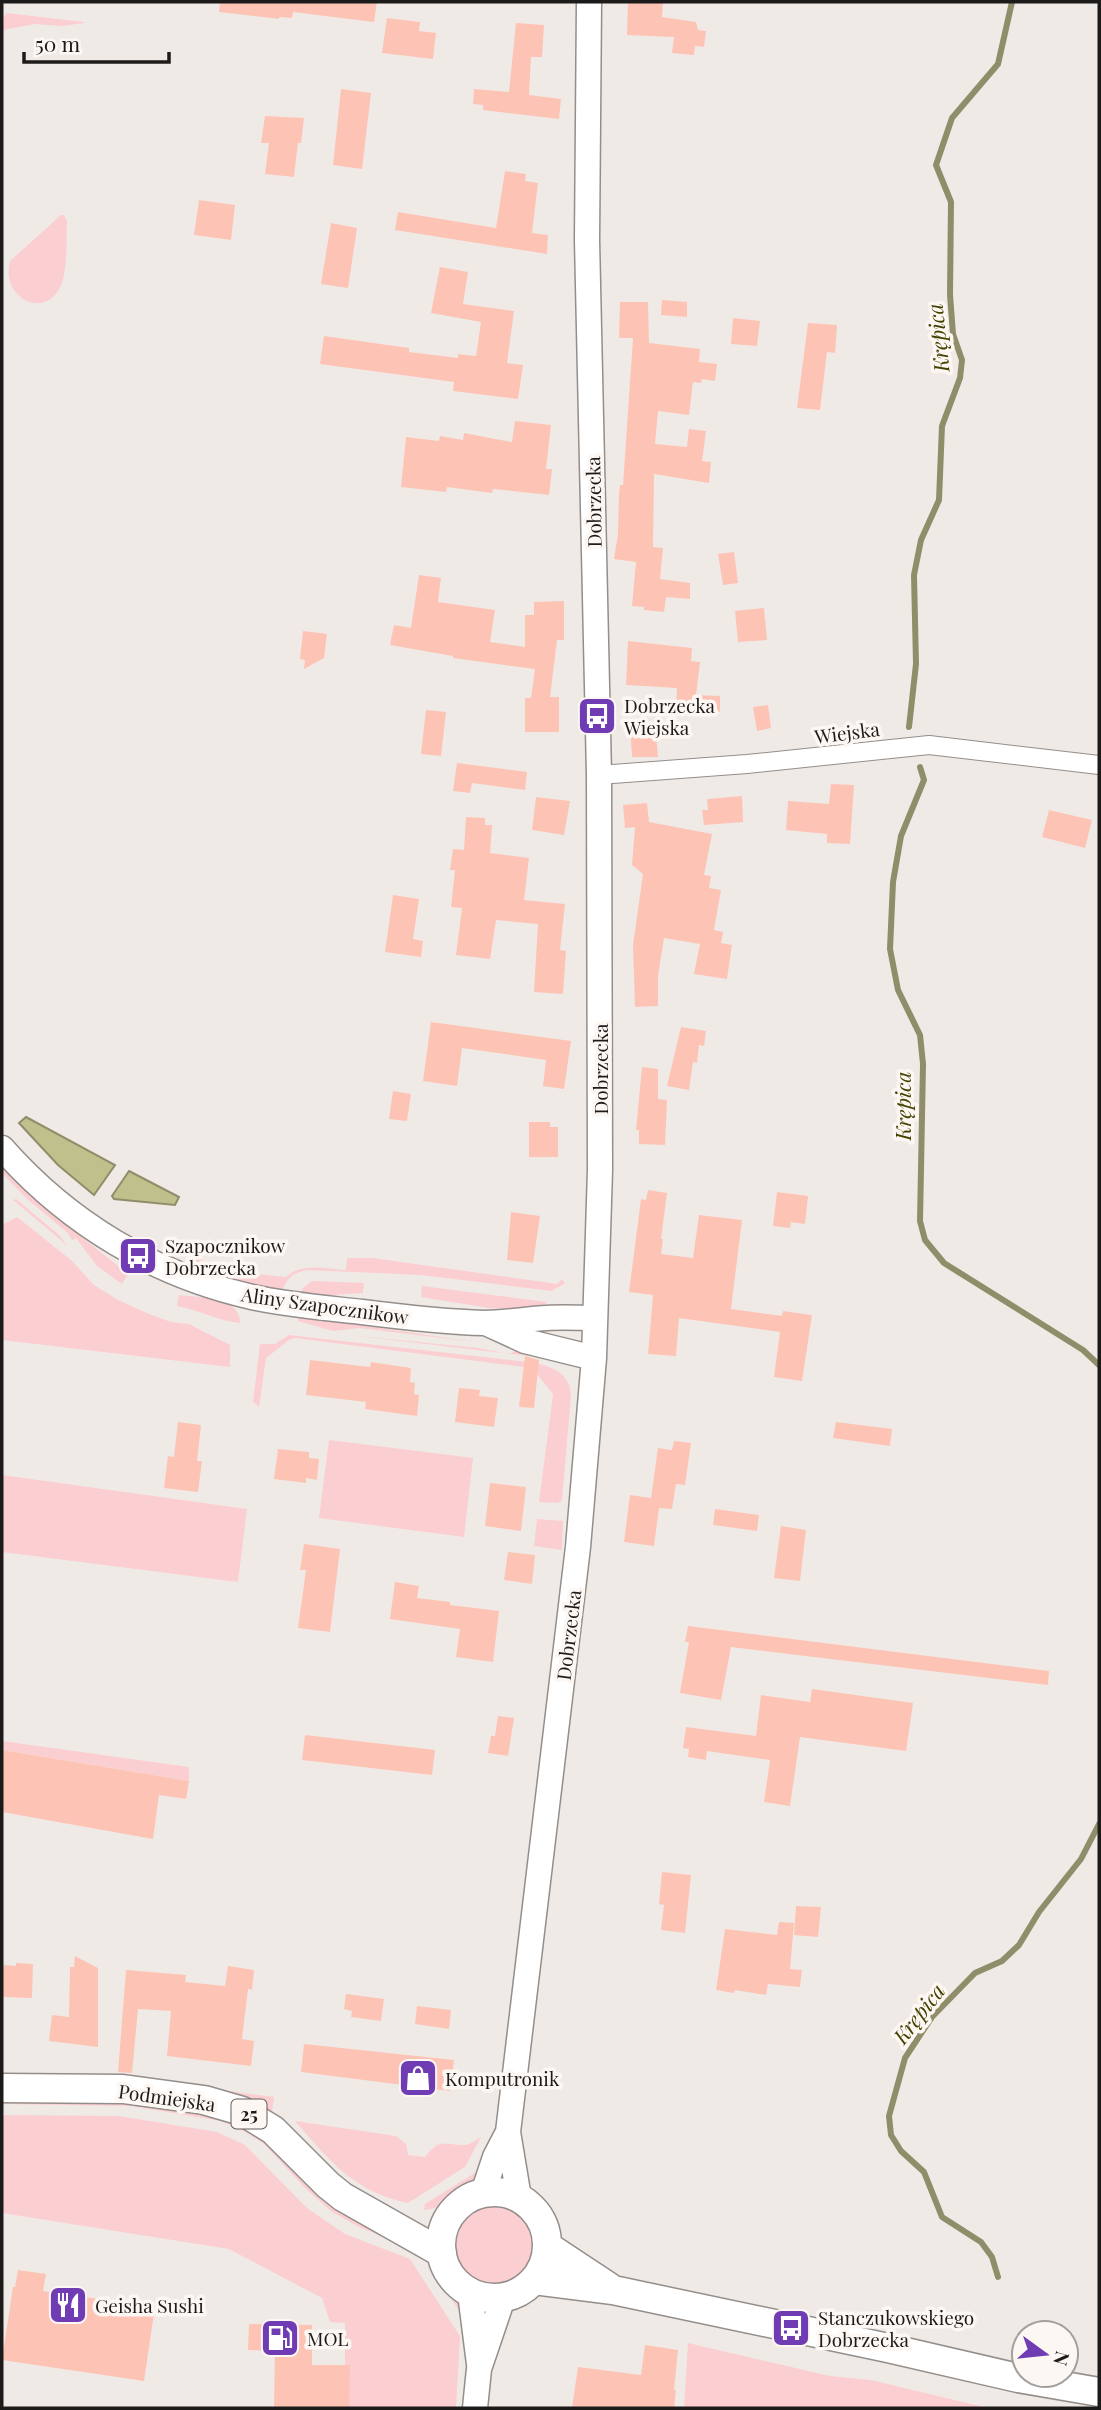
<svg xmlns="http://www.w3.org/2000/svg" width="1101" height="2410" font-family="'Playfair Display',serif">
	<style>
		.green { fill: #fbced2 }
		.water { fill: #c0c08d; stroke: #8f8e6a; stroke-width: 2 }
		.lines { fill: none; stroke-linecap: round; stroke-linejoin: round }
		.stream { stroke: #8f8e6a; stroke-width: 6 }
		.building { fill: #fdc4b5 }
		.street-casing { stroke: #948e8a; stroke-width: 20 }
		.secondary-casing { stroke: #948e8a; stroke-width: 27 }
		.primary-casing { stroke: #948e8a; stroke-width: 31 }
		.street { stroke: #fff; stroke-width: 18 }
		.secondary { stroke: #fff; stroke-width: 24 }
		.primary { stroke: #fff; stroke-width: 28 }
		.labels { text-anchor: middle; dominant-baseline: central; stroke-width: 7; stroke-linejoin: round; paint-order: stroke }
		.shield { fill: #fdf7f3; stroke: #605d5b; stroke-width: 2 }
		.shield-label { font-size: 18px; font-weight: bold; fill: #1d1b1a }
		.street-label { font-size: 19px; fill: #1d1b1a; stroke: #fdf7f3 }
		.poi-label { font-size: 19px; fill: #1d1b1a; stroke: #fdf7f3; text-anchor: start }
		.water-label { font-size: 21px; font-style: italic; fill: #434100; stroke: #fdf7f3 }
	</style>
	<rect width="100%" height="100%" fill="#f0eae6"/>
	<path class="green" d="M7 13 83 22 84 23 62 26 35 24 3 30 4 16Z
		M61 215H64L67 221C66 239 68 272 60 287 45 320 0 298 10 261Z
		M2 1166 43 1206 128 1274 122 1284 97 1266 76 1238 72 1240 68 1233 26 1198 2 1173Z
		M16 1199 59 1235 68 1246 13 1200Z
		M17 1217 71 1260 94 1285 118 1300 149 1314 171 1322 189 1324 230 1345V1367L2 1340V1225Z
		M196 1252 202 1254 201 1262 243 1266V1273L286 1277C302 1262 326 1269 346 1270L347 1258H373L557 1284 562 1279 565 1283 552 1291 421 1275 308 1270C294 1272 287 1277 282 1291L235 1281 198 1269 195 1262Z
		M312 1281 364 1283 363 1293 315 1296 301 1295 303 1288Z
		M422 1286 546 1302V1310L489 1308 421 1297Z
		M179 1295C200 1298 240 1295 240 1323 218 1321 199 1310 177 1306Z
		M299 1316 475 1342 359 1328 333 1331 298 1321Z
		M289 1335 536 1363C555 1368 570 1374 571 1396L562 1500 558 1503 539 1502 553 1394 532 1368 295 1338 289 1340 266 1358 259 1407 253 1402 260 1344H275Z
		M348 1335 478 1348 509 1354 515 1351 539 1357Z
		M329 1440 473 1458 464 1537 319 1518Z
		M2 1475 247 1509 238 1582 2 1552Z
		M537 1519 563 1521 562 1550 534 1546Z
		M2 1741 189 1767V1781L2 1750Z
		M228 2091 274 2097 272 2112Z
		M22 2099 152 2104 219 2117 243 2126 262 2138 334 2207 398 2243 359 2227 332 2212 306 2189 264 2144 244 2131 221 2121 131 2106 2 2104Z
		M4 2115 119 2116 217 2132 245 2145 307 2208 345 2234 410 2259 460 2336 456 2408H332L331 2406 345 2407V2323L330 2322 322 2298 229 2249 2 2213V2119Z
		M295 2121 396 2136 406 2144 408 2155 425 2157C441 2136 446 2146 466 2145 471 2144 476 2140 481 2137L465 2167 408 2203C354 2192 330 2161 295 2121Z
		M478 2171 475 2185C460 2196 443 2209 424 2210L425 2204Z
		M455 2245a40 40 0 1 1 80 0a40 40 0 1 1-80 0Z
		M420 2252 436 2262 446 2281 461 2299 462 2315Z
		M688 2343 830 2376 871 2380 988 2408H684Z"/>
	<path class="water" d="M26 1117 115 1165 94 1195 58 1165 19 1123Z
		M129 1171 179 1197 175 1205 114 1199 112 1196Z"/>
	<g class="lines">
		<path class="stream" d="M909 727 916 664 914 575 921 540 939 500 942 426 960 378 962 360 953 334 950 295 951 202 936 165 952 118 998 64 1012 2
			M920 767 924 780 901 836 893 882 890 949 898 990 920 1035 923 1064 920 1221 925 1240 944 1263 1083 1350 1099 1365
			M998 2277 992 2257 981 2242 942 2217 924 2172 901 2151 891 2135 889 2116 905 2058 932 2017 975 1973 1002 1961 1019 1945 1039 1912 1081 1859 1099 1824"/>
	</g>
	<path class="building" d="M220 2H377L374 22 293 12 292 18 279 17V19L219 12Z
		M628 2H663L662 17 696 22 698 30 706 31 704 47 695 46 694 55 672 53 674 37 627 35Z
		M387 18 420 22 419 31 436 33 433 59 382 53Z
		M516 23 544 25 542 57H531L529 95 561 99 559 119 483 110V105L473 104 474 89 509 92Z
		M341 89 371 93 362 169 333 165Z
		M265 116 304 118 301 143H298L294 177 265 174 269 143H261Z
		M505 171 526 174 525 181 538 183 532 233 548 235 547 254 395 230 398 212 496 228Z
		M199 200 235 205 231 240 194 235Z
		M331 223 357 228 348 288 321 284Z
		M440 267 468 272 463 304 514 311 507 363 523 365 518 399 453 391 454 382 320 364 324 336 409 348V352L458 358V354L476 356 481 322 431 313Z
		M662 300 687 302V317L661 315Z
		M620 302H648L649 343 700 349 699 362 717 364 715 381 702 379 701 383 693 382 689 415 658 411 655 444 687 447 689 429 706 431 702 461 711 462 709 483 654 474 653 547 663 548 660 579 690 583V599L666 597 664 612 644 610V607L632 606 636 562 614 559 618 534 619 495 620 485H623L633 338H619Z
		M733 318 760 321 757 346 731 344Z
		M808 323 837 325 835 353 827 352 820 410 797 408Z
		M515 421 551 425 546 469H552L549 495 493 489 492 493 447 487 446 492 401 487 406 437 439 441 440 436 463 440 464 433 512 442Z
		M734 552 738 583 723 585 718 554Z
		M419 575 441 578 438 602 495 610 490 642 525 647V615H534V602L564 601V640H557L550 697H559V732H525V698H531L535 669 453 658V656L390 645 394 625 411 628Z
		M764 608 767 640 738 642 735 611Z
		M303 631 327 634 324 658 304 669 305 660 300 659Z
		M628 641 692 648 691 661 700 662 696 695 720 696V712L676 710 677 688 626 685Z
		M768 705 771 728 757 731 753 707Z
		M426 710 446 712 441 756 421 754Z
		M655 722 658 757H632L630 723Z
		M457 763 527 772 525 790 472 783 470 793 453 791Z
		M831 784 854 785 850 844 827 843V834L786 830 788 801 829 804Z
		M742 796 743 822 704 825 702 810H708L707 799Z
		M536 797 570 801 564 835 532 830Z
		M647 803 649 822 712 834 704 875 711 876 709 888 721 890 714 930 723 932 721 943 732 945 727 979 694 974 700 944 664 938 658 976V1006L635 1007 633 945 643 874 632 865 635 827 625 828 623 805Z
		M1049 810 1092 820 1085 848 1042 837Z
		M466 817 485 818V825H492L490 853 529 858 524 900 565 904 560 950 566 951 563 994 534 992 538 924 496 920 490 959 456 955 462 908 451 907 455 870H450L453 849 464 850Z
		M393 895 419 899 413 939 423 941 421 957 385 952Z
		M431 1022 571 1041 564 1089 543 1086 546 1060 462 1048 457 1086 423 1081Z
		M681 1027 706 1031 704 1046 699 1045 697 1063 693 1062 689 1090 667 1086Z
		M642 1067 658 1069V1099L667 1100 665 1145 639 1144V1130H636Z
		M393 1091 411 1094 407 1121 389 1119Z
		M529 1122H550V1127H558V1157H529Z
		M648 1190 667 1193 661 1239H663L661 1254 693 1258 699 1215 742 1220 731 1309 782 1316 783 1311 812 1315 802 1381 774 1377 780 1332 679 1318 676 1356 648 1354 653 1295 629 1292 641 1199 646 1200Z
		M777 1192 808 1196 805 1224 791 1222 790 1228 773 1226Z
		M511 1212 540 1216 533 1263 507 1260Z
		M525 1356 539 1360 534 1408 519 1407Z
		M310 1360 370 1367 371 1362 411 1368 410 1382 415 1383 414 1394 419 1395 417 1416 365 1409 366 1402 306 1395Z
		M459 1388 480 1390 479 1396 498 1398 494 1427 455 1422Z
		M178 1422 201 1425 197 1461H202L198 1492 164 1488 168 1456 174 1457Z
		M836 1422 892 1429 890 1446 833 1438Z
		M674 1441 691 1443 685 1485 676 1484 672 1509 659 1508 654 1546 624 1542 630 1495 651 1498 658 1448 672 1450Z
		M278 1449 309 1452V1458L319 1459 317 1480 306 1478V1483L274 1479Z
		M490 1483 526 1487 521 1531 485 1526Z
		M715 1509 759 1515 757 1531 713 1525Z
		M781 1526 806 1530 800 1581 774 1578Z
		M304 1544 340 1549 330 1632 298 1628 306 1570H300Z
		M508 1552 535 1555 532 1584 504 1580Z
		M395 1582 419 1586 417 1598 450 1602V1605L499 1611 493 1662 456 1657 460 1629 390 1619Z
		M688 1626 1049 1671 1048 1685 731 1647 721 1700 680 1693 689 1642H685Z
		M812 1689 913 1703 906 1751 800 1737 790 1806 764 1802 770 1760 707 1751 706 1760 688 1757 689 1749 683 1748 686 1727 756 1736 761 1695 810 1702Z
		M498 1716 514 1718 508 1756 488 1753 491 1736H495Z
		M305 1735 435 1750 432 1775 302 1760Z
		M2 1750 189 1781 186 1799 159 1795 153 1839 2 1812Z
		M662 1872 691 1875 685 1933 661 1930 664 1905 659 1904Z
		M796 1906 821 1907 818 1937 794 1935Z
		M779 1922 794 1923 790 1969 802 1970 800 1987 768 1984 766 1995 735 1990 734 1993 716 1990 725 1929 777 1935Z
		M75 1956 98 1968V2047L49 2041 52 2015 69 2017 70 1967H74Z
		M16 1963 33 1964 32 1998 2 1997 3 1965 16 1966Z
		M228 1966 254 1970 252 1990 248 1989 242 2039 254 2041 251 2066 167 2056 171 2011 138 2009 132 2073 118 2072 126 1970 186 1975 185 1982 225 1986Z
		M346 1994 384 1999 381 2021 351 2017 352 2011 344 2009Z
		M417 2006 451 2010 449 2029 415 2024Z
		M304 2044 454 2060 450 2091 301 2072Z
		M18 2270 46 2274 43 2291 155 2307 144 2381 2 2360 13 2287H15Z
		M249 2324 312 2325V2365H350L349 2408H274L275 2351 248 2350Z
		M645 2345 678 2350 674 2390H676L674 2408H572L578 2367 641 2375Z"/>
	<g class="lines">
		<g class="street-casing">
			<path id="street" d="M599 775 747 764 929 745 1099 765"/>
		</g>
		<g class="secondary-casing">
			<path id="secondary" d="M2 1148C68 1223 154 1275 252 1297 288 1305 326 1308 362 1312 402 1317 444 1322 484 1323 505 1323 526 1319 547 1318 563 1317 579 1318 595 1318
				M488 1324 525 1341 594 1358
				M508 2132 519 2198
				M483 2193 495 2157 508 2132 578 1547 594 1358 600 1170 599 775 587 240 589 2
				M470 2293 479 2364
				M475 2408 479 2369 503 2298"/>
		</g>
		<g class="primary-casing">
			<path id="primary" d="M2 2088 123 2089 204 2100 242 2111 273 2130 328 2185 343 2197 442 2253
				M441 2245a53 53 0 1 1 106 0a53 53 0 1 1-106 0Z
				M547 2246 609 2287
				M534 2280 613 2290 888 2348 1018 2378 1099 2392"/>
		</g>
		<use href="#street" class="street"/>
		<use href="#secondary" class="secondary"/>
		<use href="#primary" class="primary"/>
	</g>
	<defs>
		<g id="bus-square" transform="scale(2.0125)"><rect x="-9" y="-9" width="18" height="18" rx="4" fill="#703cb3" stroke="#fdf7f3"/><path d="M-5-6H5V4H4V6H2V4H-2V6H-4V4H-5ZM-3.5-4V0h7V-4ZM-3.5 1.2v1.5H-2V1.2ZM2 1.2v1.5H3.5V1.2Z" fill="#fff"/></g>
		<g id="shop-square" transform="scale(2.0125)"><rect x="-9" y="-9" width="18" height="18" rx="4" fill="#703cb3" stroke="#fdf7f3"/><path d="M-5-2.5h2.3a2.7 3.5 0 0 1 5.4 0H5L5.5 6h-11ZM-1.5-2.5h3a1.5 2.3 0 0 0-3 0Z" fill="#fff"/></g>
		<g id="restaurant-square" transform="scale(2.0125)"><rect x="-9" y="-9" width="18" height="18" rx="4" fill="#703cb3" stroke="#fdf7f3"/><path d="M-5-6h1v4h1v-4h1v4h1v-4h1v5L-1.5 .5V6h-2V.5L-5-1ZM5-6V6H3V1.5H1.5Q1.5-4 5-6Z" fill="#fff"/></g>
		<g id="fuel-square" transform="scale(2.0125)"><rect x="-9" y="-9" width="18" height="18" rx="4" fill="#703cb3" stroke="#fdf7f3"/><path d="M-5.5-6h7V0h2V4h1.3V-2.5L3-4.5l.8-.8L6-3V5H2.5V1h-1V6h-7ZM-4.2-4.7v3.2H.2V-4.7Z" fill="#fff"/></g>
	</defs>
	<g fill-rule="evenodd">
		<use href="#bus-square" x="597" y="716"/>
		<use href="#bus-square" x="138" y="1256"/>
		<use href="#shop-square" x="418" y="2078"/>
		<use href="#restaurant-square" x="68" y="2305"/>
		<use href="#bus-square" x="791" y="2328"/>
		<use href="#fuel-square" x="280" y="2338"/>
	</g>
	<g class="labels">
		<rect class="shield" x="231.5" y="2099.5" width="35" height="29" rx="5"/>
		<g class="shield-label">
			<text x="249" y="2114">25</text>
		</g>
		<g class="street-label">
			<text transform="translate(593 502) rotate(-91)">Dobrzecka</text>
			<text transform="translate(847 732) rotate(-7)">Wiejska</text>
			<text transform="translate(600 1069) rotate(-90)">Dobrzecka</text>
			<text transform="translate(325 1305) rotate(8)">Aliny Szapocznikow</text>
			<text transform="translate(568 1635) rotate(-83)">Dobrzecka</text>
			<text transform="translate(167 2097) rotate(8)">Podmiejska</text>
		</g>
		<g class="poi-label">
			<text x="624" y="705">Dobrzecka<tspan x="624" dy="22">Wiejska</tspan></text>
			<text x="165" y="1245">Szapocznikow<tspan x="165" dy="22">Dobrzecka</tspan></text>
			<text x="445" y="2078">Komputronik</text>
			<text x="95" y="2305">Geisha Sushi</text>
			<text x="818" y="2317">Stanczukowskiego<tspan x="818" dy="22">Dobrzecka</tspan></text>
			<text x="307" y="2338">MOL</text>
		</g>
		<g class="water-label">
			<text transform="translate(937 338) rotate(-96)">Krępica</text>
			<text transform="translate(902 1106) rotate(-90)">Krępica</text>
			<text transform="translate(918 2013) rotate(-52)">Krępica</text>
		</g>
	</g>
	<rect width="1101" height="2410" fill="none" stroke="#1d1b1a" stroke-width="7"/>
	<g transform="translate(1045 2354) rotate(105)"><circle r="33" fill="#fdf7f3" stroke="#a39f9c" stroke-width="2"/>
	<path d="M0-5L12 26L0 18L-12 26Z" fill="#703cb3"/>
	<text y="-10" font-size="19" font-weight="bold" text-anchor="middle" fill="#1d1b1a">N</text>
	</g>
	<path d="M24 52v10h145v-10" fill="none" stroke="#1d1b1a" stroke-width="3.5"/>
	<text x="35" y="52" font-size="21" fill="#1d1b1a" stroke="#fdf7f3" stroke-width="5" paint-order="stroke">50 m</text>
</svg>
